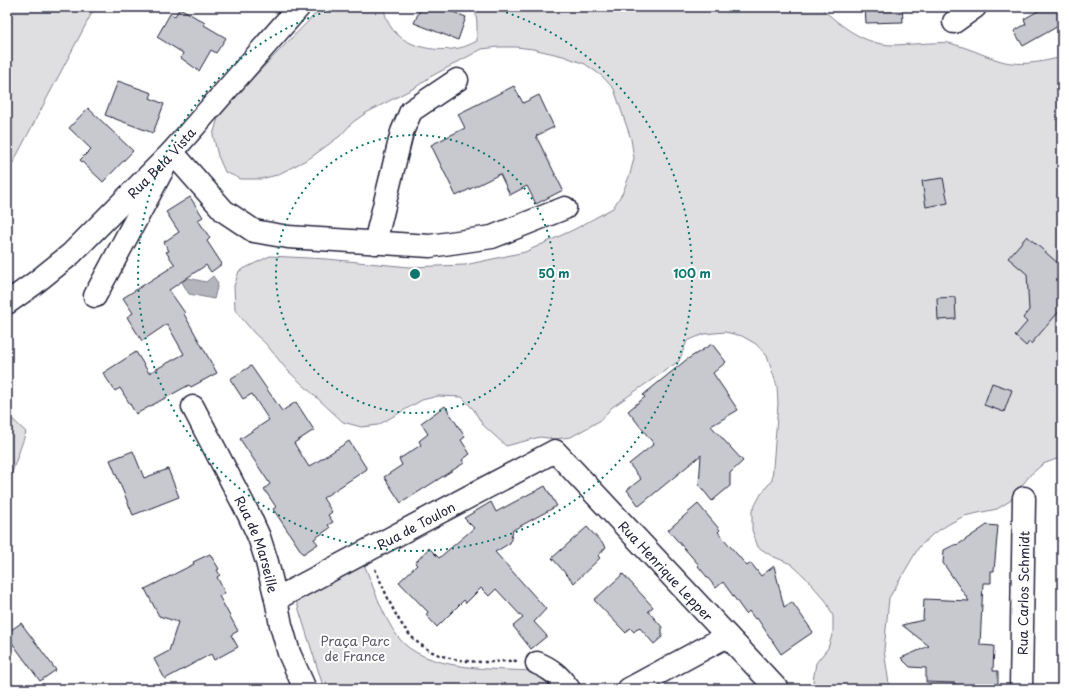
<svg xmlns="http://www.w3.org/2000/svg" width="1069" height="696" font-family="'Playpen Sans',sans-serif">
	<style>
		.green { fill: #dfdfe2; stroke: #80808e }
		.water { fill: #b4b4bc; stroke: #7a7a88 }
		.building { fill: #c8c8cf; stroke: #22223b }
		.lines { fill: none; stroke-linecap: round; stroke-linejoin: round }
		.minor-casing { stroke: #22223b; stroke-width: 25 }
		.path { stroke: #22223b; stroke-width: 2.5; stroke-dasharray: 3 3; stroke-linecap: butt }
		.minor { stroke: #fff; stroke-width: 22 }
		.ring { fill: none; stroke: #0f766e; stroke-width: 2; stroke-dasharray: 2 4 }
		.labels { text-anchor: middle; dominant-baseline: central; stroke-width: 4; stroke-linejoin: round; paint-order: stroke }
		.street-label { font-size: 13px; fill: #22223b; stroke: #fff }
		.park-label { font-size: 13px; fill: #5b5b6d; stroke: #fff }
		.centre { fill: #0f766e; stroke: #fff; stroke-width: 2 }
		.ring-label { font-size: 12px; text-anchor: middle; font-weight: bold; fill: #0f766e; stroke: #fff; stroke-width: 4; stroke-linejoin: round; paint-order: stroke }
	</style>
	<rect width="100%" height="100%" fill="#fff"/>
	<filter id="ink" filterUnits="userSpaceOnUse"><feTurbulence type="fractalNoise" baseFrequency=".025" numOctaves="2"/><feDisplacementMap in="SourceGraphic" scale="8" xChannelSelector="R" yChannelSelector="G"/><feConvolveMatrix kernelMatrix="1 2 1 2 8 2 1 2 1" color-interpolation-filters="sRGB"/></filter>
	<g filter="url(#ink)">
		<path class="green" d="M7 7H95L7 174Z
			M322 7H384C387 43 428 54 459 48 465 47 471 44 477 41V23L475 7H820C841 26 864 45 894 45 906 44 919 44 931 43 937 43 943 42 949 43 967 47 982 55 998 60 1018 67 1042 62 1062 57V457L1043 464 1030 475 1010 501 997 509 964 516 949 524 933 534 919 547 889 598 884 650 889 684 887 689H817L813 681 816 663 828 648 833 632V616L826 601 804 576 791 564 772 556 758 547 752 530V511L761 494 772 480 778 404 777 386 767 356 756 344 742 336 725 332 704 334 687 341 679 361 611 408 601 420 571 437 555 439 540 437 506 446 482 424 474 410 462 397 438 396 422 400 378 425 361 427 343 422 287 370 266 344 254 333 235 310 234 286 239 271 270 256 327 259 409 267 465 265 525 252 575 229 613 208 623 192 630 174 634 158 631 139 614 89 602 76 585 64 563 56 533 49 516 47H498L482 49 430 77 416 87 366 113 353 122 340 136 310 158 277 175 261 179H241L225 172 218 156 213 135 218 118 235 96Z
			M7 414 26 432 7 487Z
			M361 557C372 582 382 616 398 637 423 671 495 669 533 671L544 675 556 689H324L294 594Z"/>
		<path class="water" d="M213 276 218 283 214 299 189 294 182 282 188 278 206 282Z"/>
		<path class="building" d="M421 7H440L466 17 458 40 414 23Z
			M865 7H902L903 22 866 23Z
			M1045 7H1062V24L1023 46 1014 31 1026 24 1024 19Z
			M180 8 205 23 204 25 226 38 216 53 211 50 199 71 181 58 183 53 157 37 170 14 175 16Z
			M118 81 152 93 150 98 164 104 153 133 105 115Z
			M514 86 523 103 539 95 554 127 536 136 563 190 536 204 527 186 510 195 500 174 456 196 431 145 465 128 458 114Z
			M88 108 133 151 103 182 80 160 91 149 69 128Z
			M943 178 948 203 926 207 922 181Z
			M190 197 203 217 198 220 210 238 207 241 222 264 211 272 206 265 169 290 185 313 184 314 217 373 191 387 189 385 136 414 120 388 115 391 103 373 136 352 149 373 184 354 167 324 142 341 127 317 133 313 123 298 175 265 166 252 169 251 164 242 179 232 166 212Z
			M1027 236 1060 265 1062 308 1031 344 1029 342 1026 346 1015 336 1027 322 1023 318 1029 310 1027 274 1008 258Z
			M955 297 956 319 938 320 937 298Z
			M712 344 726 362 713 373 738 410 711 426 743 461 730 473V486L712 501 699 485 701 455 639 506 627 490 641 479 629 464 654 444 628 411 645 397 643 395 686 360Z
			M251 366 282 411 296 402 314 430 294 443 309 467 349 441 367 469 323 498 332 512 328 515 333 522 328 525 330 528 314 539 318 544 303 554 273 509 276 507 264 489 270 484 240 439 269 420 252 394 243 399 230 379Z
			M992 383 1012 390 1004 412 984 405Z
			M445 406 465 437 461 440 470 454 462 460 464 463 401 503 384 477 402 465 399 459 421 445 419 441 428 434 421 423Z
			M133 451 144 478 168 469 179 497 133 515 110 460Z
			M545 486 557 506 513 530 510 543 495 552 546 609 534 622 547 636 531 649 513 626 523 618 496 589 489 596 481 588 466 603 464 600 437 627 426 615 428 612 399 582 417 565 415 563 429 548 439 558 474 528 464 518 491 502 496 512 531 493 536 491Z
			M698 504 720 530 718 532 747 566 751 563 761 576 774 566 784 607 792 602 813 632 781 654 757 618 755 619 749 611 746 614 723 582 716 588 698 566 699 565 668 530Z
			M987 525 998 526 994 571H991V583H983L980 645 994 646 993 671H998V689H955V683L926 682V668L910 667 901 658 929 646 902 625 923 620 924 599 969 601 943 563 944 550 954 545 959 544Z
			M587 527 606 547 598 556 600 558 574 583 552 558Z
			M210 554 219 569 217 570 220 575 217 577 225 593 219 596 238 631 231 635 238 647 214 660 211 654 165 679 154 659 169 651 178 622 159 616 145 589 194 564 193 562Z
			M623 574 653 607 648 611 662 627V637L654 644 639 627 634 632 630 628 626 633 594 600Z
			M21 623 56 670 40 681 7 636V633Z"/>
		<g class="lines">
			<g class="minor-casing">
				<g id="minor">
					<path d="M954 22 975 7"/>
					<path d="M375 243 402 132 411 111 457 80"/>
					<path d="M95 296 172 152 224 211 254 231 288 237 430 246 492 237 565 208"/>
					<path id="s1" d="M7 303 35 283 71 254 172 152 299 7"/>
					<path id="s2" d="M193 407 249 515 259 537 267 562 276 599 281 625 289 653 305 689"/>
					<path id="s3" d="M276 599 555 451 777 689"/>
					<path d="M537 663C552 669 559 676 569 689"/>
					<path d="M629 689 727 636"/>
					<path id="s4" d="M1021 689 1024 498"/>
				</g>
			</g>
			<path class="path" d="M375 569C397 618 407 656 469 661 476 662 484 662 491 662 500 662 509 660 518 661"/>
			<use href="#minor" class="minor"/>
		</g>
	</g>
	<g class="ring">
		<circle cx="415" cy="274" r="139"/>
		<path d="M489 7A277 277 0 1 1 341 7"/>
	</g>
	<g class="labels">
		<g class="street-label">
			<text stroke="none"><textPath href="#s1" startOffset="209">Rua Bela Vista</textPath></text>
			<text stroke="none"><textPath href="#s3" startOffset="158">Rua de Toulon</textPath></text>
			<text stroke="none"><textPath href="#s2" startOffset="152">Rua de Marseille</textPath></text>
			<text stroke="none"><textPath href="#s3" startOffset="479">Rua Henrique Lepper</textPath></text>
			<text stroke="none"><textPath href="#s4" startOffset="96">Rua Carlos Schmidt</textPath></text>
		</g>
		<g class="park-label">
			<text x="355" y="640">Praça Parc<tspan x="355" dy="15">de France</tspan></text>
		</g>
	</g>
	<circle cx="415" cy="274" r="6" class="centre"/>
	<g class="ring-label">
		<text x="554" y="278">50 m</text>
		<text x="692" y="278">100 m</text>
	</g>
	<rect width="1069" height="696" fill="none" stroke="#fff" stroke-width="24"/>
	<rect x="12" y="12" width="1045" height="672" fill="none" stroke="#22223b" stroke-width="1.5" filter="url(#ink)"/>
</svg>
